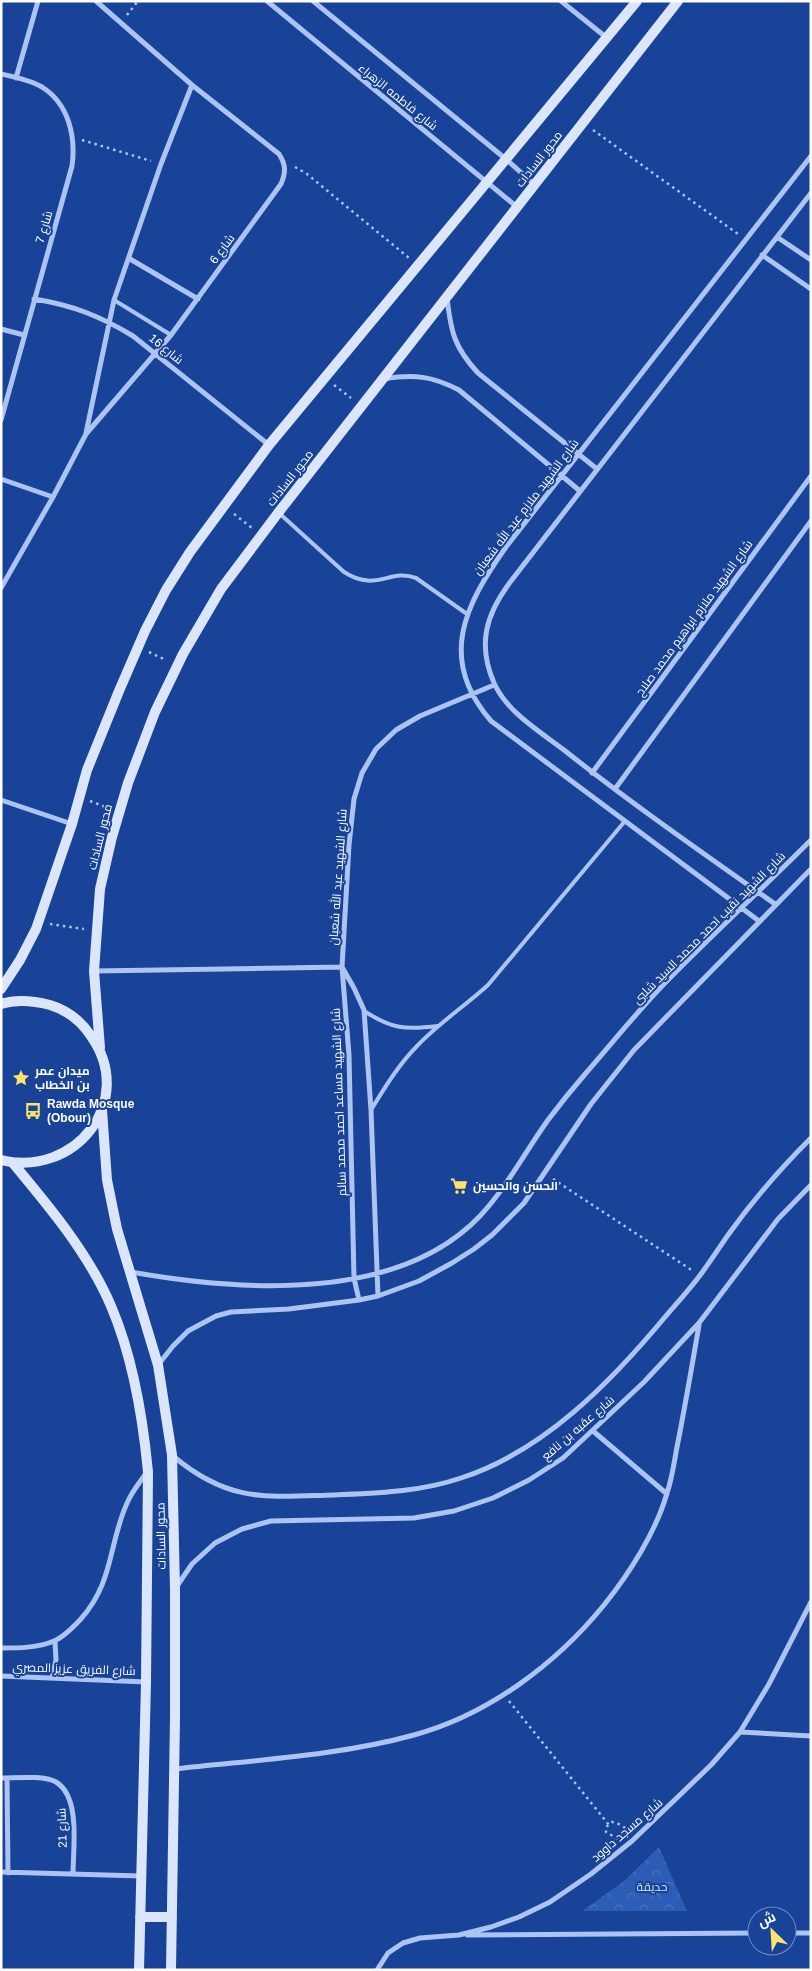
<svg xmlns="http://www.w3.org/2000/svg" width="812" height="1971" font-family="Helvetica,Cairo,sans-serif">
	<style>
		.forest { fill: url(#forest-crowns) }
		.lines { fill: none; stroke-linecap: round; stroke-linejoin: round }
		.path { stroke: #acc4f1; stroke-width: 2.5; stroke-dasharray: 2.5 4; stroke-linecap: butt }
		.lane { stroke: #acc4f1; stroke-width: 4 }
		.street { stroke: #acc4f1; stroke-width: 5 }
		.secondary { stroke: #dbe6fc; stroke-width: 10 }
		.labels { text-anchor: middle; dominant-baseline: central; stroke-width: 4; stroke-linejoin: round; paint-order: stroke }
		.street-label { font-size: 12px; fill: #fff; stroke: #184398 }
		.poi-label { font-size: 12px; font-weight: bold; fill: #fff; stroke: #184398; text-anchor: start }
		.park-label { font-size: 12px; fill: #d4e2fc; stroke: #184398 }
	</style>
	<defs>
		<pattern id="forest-crowns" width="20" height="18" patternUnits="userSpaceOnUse" patternTransform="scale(1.25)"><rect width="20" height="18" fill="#2c5cb6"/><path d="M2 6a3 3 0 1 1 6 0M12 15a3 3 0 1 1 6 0" fill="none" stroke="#4c74c1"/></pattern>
	</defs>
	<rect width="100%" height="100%" fill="#184398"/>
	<path class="forest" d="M659 1847 687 1911H582L624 1881Z"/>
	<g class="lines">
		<path class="path" d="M127 15 138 1
			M593 130 738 234
			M82 140 151 161
			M295 167 307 174 409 258
			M334 385 351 398
			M234 514 252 528
			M149 652 166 660
			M90 801 108 808
			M50 924 84 929
			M553 1179 693 1271
			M509 1701 609 1825
			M618 1839 606 1832V1827L612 1822 617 1823 630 1831"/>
		<path class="lane" d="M114 300 171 335
			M279 513 344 572C377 593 389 568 416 578L467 614
			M364 1011C392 1029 405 1030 438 1026
			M371 1110C385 1087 399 1064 418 1045 439 1023 465 1006 488 985L625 821"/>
		<path class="street" d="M267 1 517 207
			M313 1 507 160 535 185
			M561 1 607 38
			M1 74C15 77 30 80 42 87 69 104 76 137 72 166L1 420
			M16 78 38 1
			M777 237 811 260
			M762 255 811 289
			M130 259 198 299
			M447 298C451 332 454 347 478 373L597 469
			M34 299C72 305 100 316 133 336L269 445
			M1 329 24 335
			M384 379C414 374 432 376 459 390L580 491
			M86 433 114 300 161 164 192 85
			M1 479 53 497
			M1 588 53 497 86 434 171 335 281 184C286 172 286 165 279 154L192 85 96 1
			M592 773 811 476
			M615 789 811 521
			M1 800 72 824
			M775 904C704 854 632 804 564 750 539 731 507 712 494 683 477 644 486 614 511 581L811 193
			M759 921 491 721C437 659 465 605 506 547L811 156
			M342 967 354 988 364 1010 371 1110 378 1296
			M94 971 342 967
			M131 1272C239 1291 397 1303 480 1216 507 1187 525 1152 548 1120 560 1104 573 1088 586 1073 612 1043 637 1012 664 984 712 935 762 889 811 840
			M359 1300 354 1278 349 1055 342 967 349 845 354 799 362 773 376 749 396 730 420 716 494 685
			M158 1365 173 1346 188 1331 216 1316 231 1312 289 1309 359 1300 378 1296 419 1281 452 1263 474 1249 492 1235 524 1203 591 1104 634 1050 811 869
			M593 1431 667 1494
			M173 1456C229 1503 266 1497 334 1495 377 1493 420 1492 461 1478 544 1451 610 1383 665 1317 677 1303 690 1289 701 1274 710 1262 719 1248 728 1235 753 1200 781 1168 811 1138
			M177 1586 192 1564 215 1543 242 1529 271 1521 414 1518 454 1511 493 1498 529 1480 563 1458 644 1382 699 1323 778 1219 811 1185
			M1 1648C18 1648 38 1648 54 1641 64 1637 73 1627 80 1620 115 1581 108 1543 128 1501 133 1490 140 1482 147 1472
			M1 1676 146 1682
			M52 1678 56 1660 55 1641
			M740 1732 811 1736
			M175 1769C253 1760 338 1756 414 1735 488 1715 556 1664 604 1605 629 1574 656 1532 667 1493 672 1479 674 1463 677 1447 685 1407 692 1366 699 1325
			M1 1778C16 1778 43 1775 56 1782 81 1797 73 1849 73 1874
			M7 1778 8 1873
			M1 1872 141 1876
			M787 1933H811
			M467 1935 757 1933
			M377 1970 388 1953 403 1943 420 1938 459 1935 491 1927 519 1917 550 1902 591 1874 632 1841 711 1765 740 1732 769 1684 811 1602"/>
		<path class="secondary" d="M1 989 20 960 36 929 72 824 87 770 119 691 145 631 166 590 190 552 269 445 637 1
			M1 1004C17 999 34 1001 50 1005 67 1010 81 1021 91 1036 137 1101 75 1178 1 1160
			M100 1048 94 971 100 889 112 837 128 783 155 712 183 654 221 589 278 513 678 1
			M102 1110 107 1180 117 1229 158 1365 172 1455 175 1589V1718L171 1970
			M12 1162C48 1205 89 1254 111 1306 132 1355 143 1419 148 1472L146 1682 139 1970
			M140 1917H172"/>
	</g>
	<defs>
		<g id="sight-bare" transform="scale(1.35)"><path d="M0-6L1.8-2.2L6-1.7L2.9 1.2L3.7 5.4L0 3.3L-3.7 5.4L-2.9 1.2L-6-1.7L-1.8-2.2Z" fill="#ffe46c" stroke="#184398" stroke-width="2.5" paint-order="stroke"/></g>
		<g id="bus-bare" transform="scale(1.35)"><path d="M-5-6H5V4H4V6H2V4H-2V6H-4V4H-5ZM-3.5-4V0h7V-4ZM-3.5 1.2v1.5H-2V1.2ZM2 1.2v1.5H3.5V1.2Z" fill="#ffe46c" stroke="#184398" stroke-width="2.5" paint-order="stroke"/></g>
		<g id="supermarket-bare" transform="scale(1.35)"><path d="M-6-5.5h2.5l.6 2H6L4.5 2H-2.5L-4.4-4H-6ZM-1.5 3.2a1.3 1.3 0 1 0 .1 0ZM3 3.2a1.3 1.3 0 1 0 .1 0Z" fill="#ffe46c" stroke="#184398" stroke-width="2.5" paint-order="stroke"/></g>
	</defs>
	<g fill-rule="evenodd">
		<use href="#sight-bare" x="21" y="1078"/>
		<use href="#bus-bare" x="33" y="1111"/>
		<use href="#supermarket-bare" x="459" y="1186"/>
	</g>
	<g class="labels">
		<g class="street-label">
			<text transform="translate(398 97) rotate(39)">شارع فاطمه الزهراء</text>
			<text transform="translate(539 159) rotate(-52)">محور السادات</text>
			<text transform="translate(44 227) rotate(-74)">شارع 7</text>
			<text transform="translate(222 249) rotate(-54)">شارع 6</text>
			<text transform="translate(166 349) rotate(39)">شارع 16</text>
			<text transform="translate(290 478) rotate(-52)">محور السادات</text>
			<text transform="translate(526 507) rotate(-53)">شارع الشهيد ملازم عبد الله شعبان</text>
			<text transform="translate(694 618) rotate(-54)">شارع الشهيد ملازم ابراهيم محمد صلاح</text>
			<text transform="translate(100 837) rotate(-76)">محور السادات</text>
			<text transform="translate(338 877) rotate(-86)">شارع الشهيد عبد الله شعبان</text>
			<text transform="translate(709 928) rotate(-45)">شارع الشهيد نقيب احمد محمد السيد شلبى</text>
			<text transform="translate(339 1102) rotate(-92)">شارع الشهيد مساعد احمد محمد سالم</text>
			<text transform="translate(578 1428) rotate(-41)">شارع عقبه بن نافع</text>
			<text transform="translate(161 1536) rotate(-91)">محور السادات</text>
			<text transform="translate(74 1669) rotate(2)">شارع الفريق عزيز المصري</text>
			<text transform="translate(62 1828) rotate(-92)">شارع 21</text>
			<text transform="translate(627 1830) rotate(-41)">شارع مسجد داوود</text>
		</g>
		<g class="poi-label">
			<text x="35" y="1071">ميدان عمر<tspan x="35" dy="14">بن الخطاب</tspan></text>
			<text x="47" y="1104">Rawda Mosque<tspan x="47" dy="14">(Obour)</tspan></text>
			<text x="473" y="1186">الحسن والحسين</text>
		</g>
		<g class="park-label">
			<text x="652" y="1887">حديقة</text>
		</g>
	</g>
	<rect width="812" height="1971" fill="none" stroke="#ffffff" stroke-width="5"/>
	<g transform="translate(772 1931) rotate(335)"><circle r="24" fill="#184398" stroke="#748ec1"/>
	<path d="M0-4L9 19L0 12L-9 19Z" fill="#ffe46c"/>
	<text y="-8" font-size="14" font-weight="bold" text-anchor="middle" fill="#ffffff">ش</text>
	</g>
</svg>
